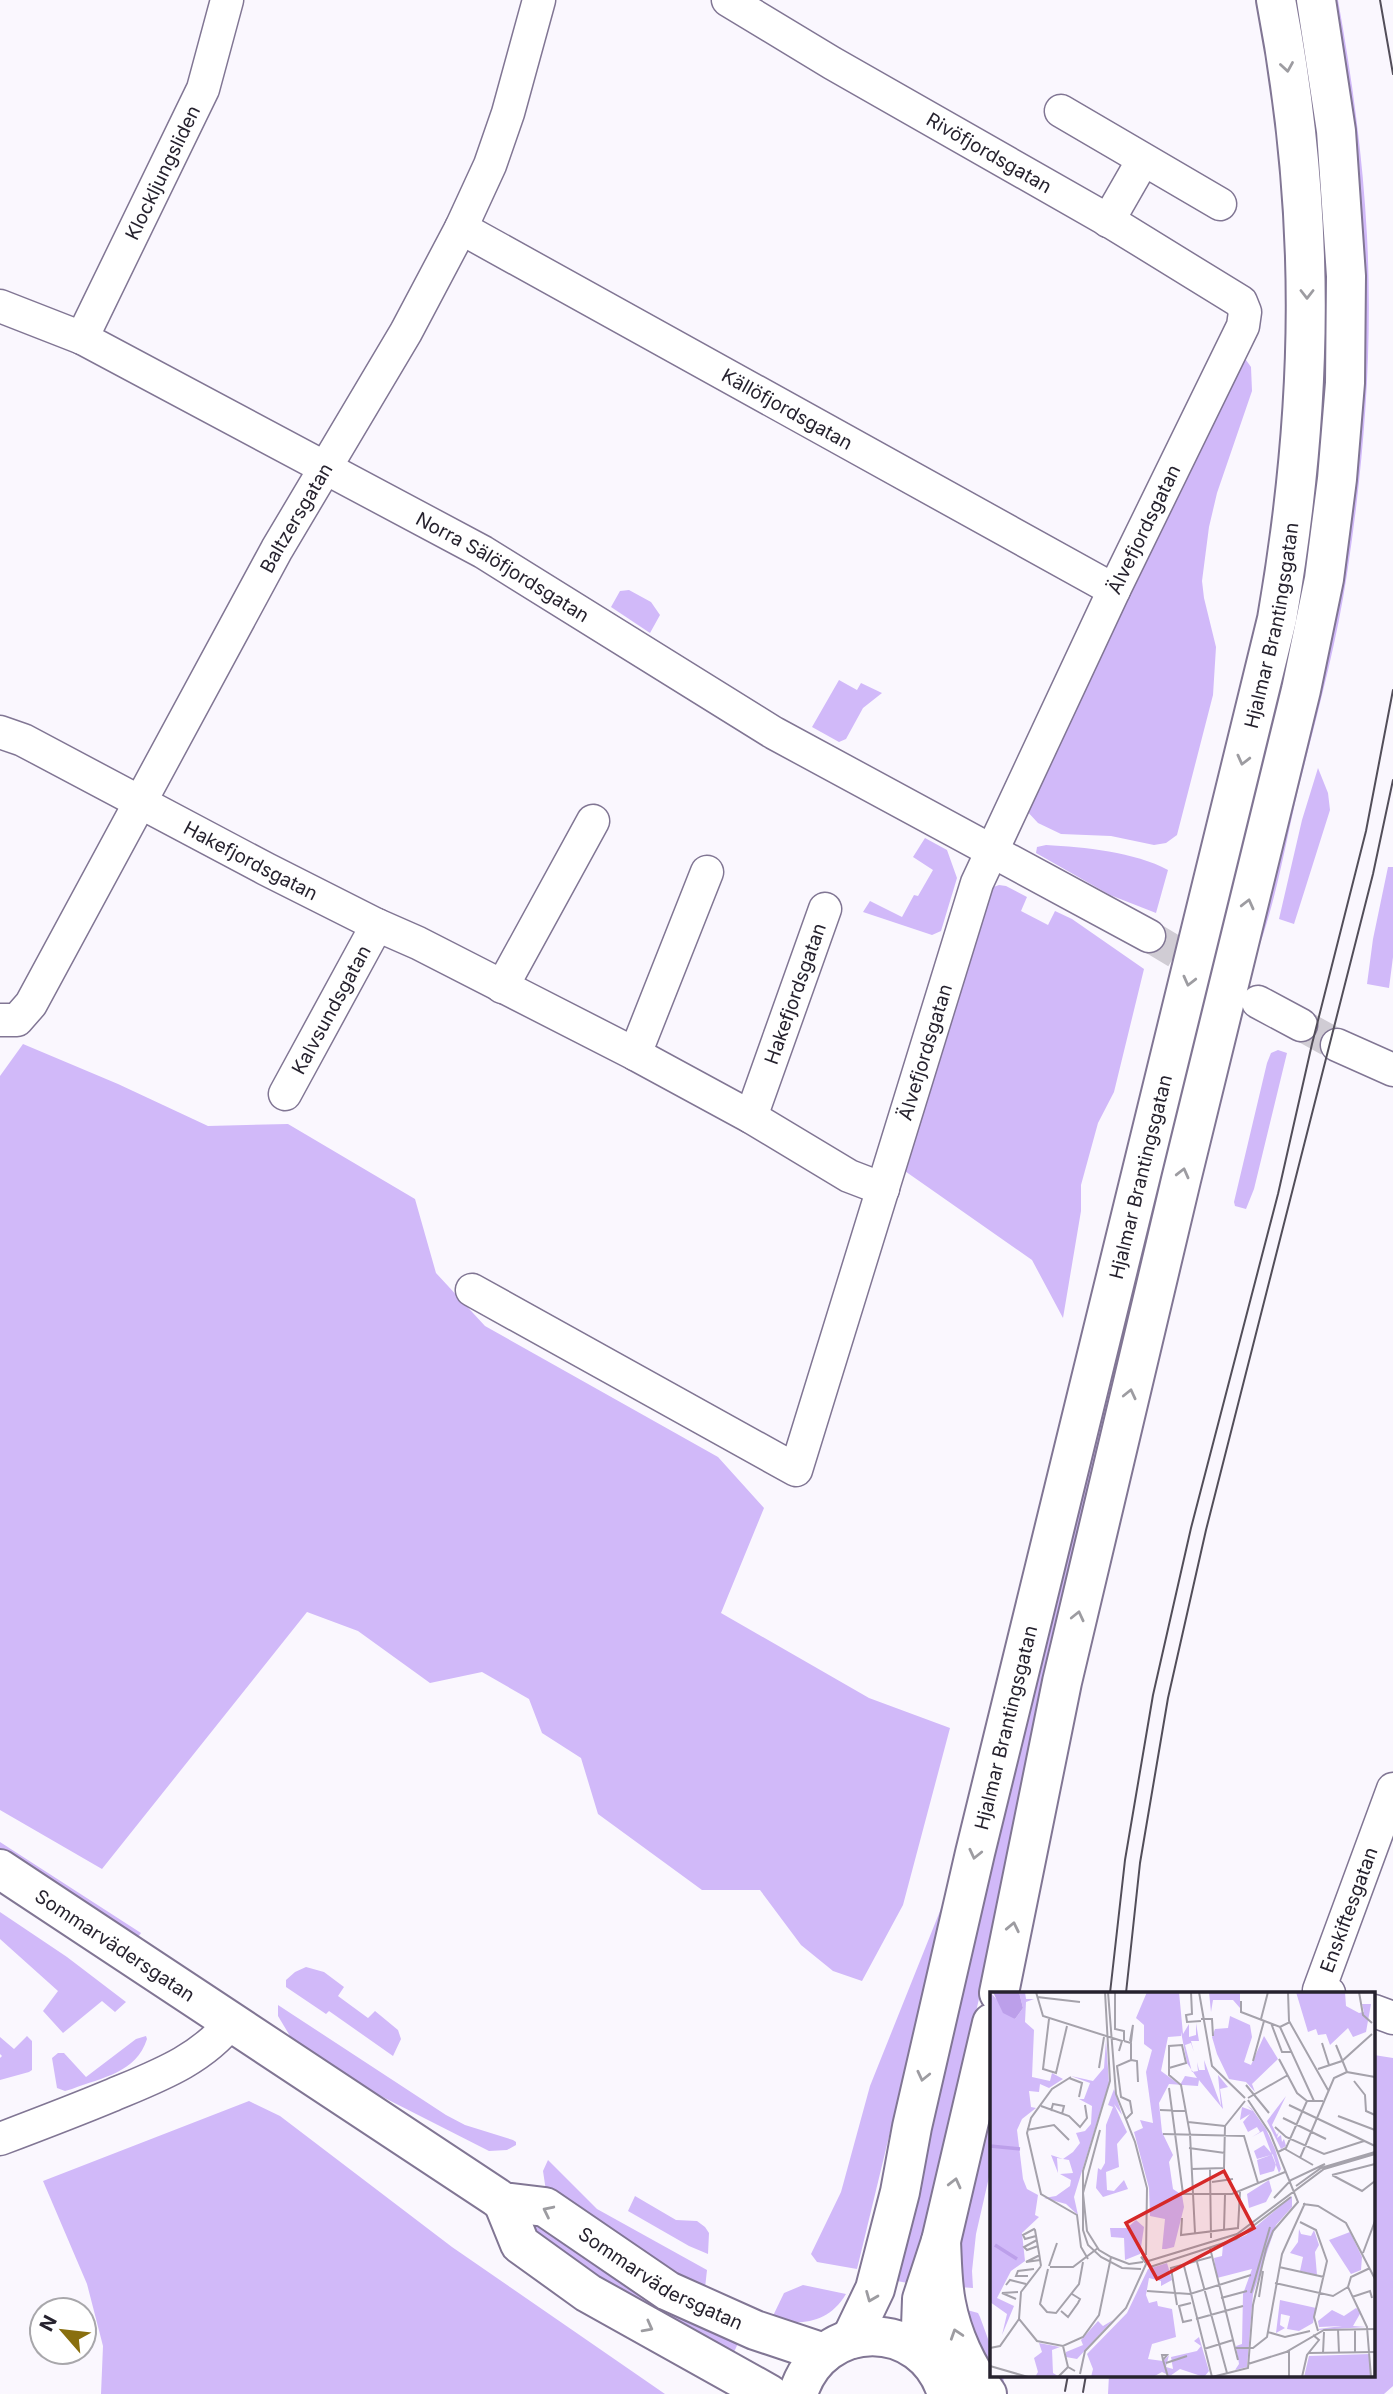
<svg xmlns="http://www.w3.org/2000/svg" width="1393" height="2394" font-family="Inter,sans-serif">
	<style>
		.green { fill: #d1b9f9 }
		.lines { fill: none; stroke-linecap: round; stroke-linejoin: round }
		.minor-tunnel { stroke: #d0ccd4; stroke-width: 32; stroke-dasharray: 32 16; stroke-linecap: butt }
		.minor-casing { stroke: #817694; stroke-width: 35 }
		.tertiary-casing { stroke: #817694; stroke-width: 42 }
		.secondary-casing { stroke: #817694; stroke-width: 42 }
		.minor { stroke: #fff; stroke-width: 32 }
		.tertiary { stroke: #fff; stroke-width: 38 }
		.secondary { stroke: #fff; stroke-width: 38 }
		.tram { stroke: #524e59; stroke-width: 2 }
		.oneway { stroke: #9d9ca1 }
		.labels { text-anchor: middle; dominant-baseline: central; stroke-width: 7; stroke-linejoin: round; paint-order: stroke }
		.street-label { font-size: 19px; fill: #26222e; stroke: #fff }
		.inset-river { fill: none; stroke: #bc9fea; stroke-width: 3.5 }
		.inset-road { fill: none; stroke: #a5a2ab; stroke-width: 2 }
		.view { fill: #d62828; fill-opacity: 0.15; stroke: #d62828; stroke-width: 3.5 }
		.inset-edge { fill: none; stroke: #26222e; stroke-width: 3.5 }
	</style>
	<rect width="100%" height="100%" fill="#faf7fe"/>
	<path class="green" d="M1331 0H1338C1352 78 1363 157 1367 236 1373 349 1364 462 1347 574 1336 647 1316 718 1298 790 1286 841 1277 895 1260 944L1255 942 1332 619Z
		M1241 353 1251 367 1252 391 1217 493 1209 527 1202 581 1204 598 1216 647 1213 695 1177 835 1166 843 1154 845 1111 836 1061 834 1038 823 1025 809Z
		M629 590 651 602 660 615 650 633 611 607 620 591Z
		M839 680 857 690 861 683 882 693 863 708 846 739 839 742 812 727Z
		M1318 768 1328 793 1330 810 1294 924 1279 919 1302 820Z
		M925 838 947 850 957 878 941 931 932 935 863 912 870 901 902 917 914 895 918 896 933 870 913 857Z
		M1046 845C1084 847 1135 852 1168 870L1156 913 1110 895 1036 853 1037 847Z
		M1388 867H1393V957L1389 988 1367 984 1373 939Z
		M999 885 1006 886 1027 897 1021 911 1048 925 1055 911 1072 919 1144 969 1114 1092 1098 1123 1081 1185V1211L1063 1318 1032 1260 902 1169 988 889Z
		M1193 1019 1205 1022 913 2284 897 2281 945 2058Z
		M23 1044 118 1084 208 1126 288 1124 415 1199 436 1273 485 1326 718 1457 764 1508 721 1613 869 1698 950 1728 903 1905 862 1981 833 1971 801 1945 760 1890H702L598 1814 581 1758 542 1733 529 1699 482 1672 430 1683 358 1631 307 1612 102 1869 0 1810V1076Z
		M1278 1050 1287 1053 1254 1189 1246 1209 1235 1206 1234 1202 1267 1063 1271 1053Z
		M962 1834 857 2269 817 2262 811 2254 841 2192 870 2086 942 1906Z
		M0 1842 141 1933 138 1937 0 1851Z
		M0 1912 67 1957 126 2002 115 2012 102 2001 63 2033 43 2011 58 1991 0 1939Z
		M306 1967 324 1972 344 1987 338 1996 368 2018 375 2011 398 2030 401 2039 393 2056 329 2011 326 2014 286 1987V1980L295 1972Z
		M278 2005 446 2115 465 2125 513 2140 516 2142V2145L507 2150 489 2151 363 2087 293 2041 278 2016Z
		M27 2036 32 2041V2070L29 2072 0 2080V2058L2 2056 0 2054V2037L14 2049Z
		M146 2036 147 2039C136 2073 103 2077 72 2089L65 2091 57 2088 52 2058 58 2053H64L86 2077 136 2039Z
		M1374 2055 1393 2058V2386L1384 2394H1108L1109 2375H1374Z
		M249 2101 280 2116 452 2247 665 2394H101L103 2346 87 2284 43 2181Z
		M992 2104V2164L976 2234 972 2271 973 2288 959 2287V2238Z
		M548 2160 597 2209 707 2270 705 2288 702 2292 546 2191 543 2171Z
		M635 2196 676 2220 697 2221 705 2227 709 2233 708 2254 689 2246 628 2211Z
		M524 2210 741 2337 734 2352 675 2326 537 2238Z
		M803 2285 846 2294C828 2324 802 2325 771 2320L784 2293Z
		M960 2308 978 2313 980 2317 992 2350V2375H1003L1004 2383 1000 2391C978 2371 964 2337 960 2308Z"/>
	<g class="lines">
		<path class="minor-tunnel" d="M1149 936 1211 973
			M1301 1025 1337 1045"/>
		<g class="minor-casing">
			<g id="minor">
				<path d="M1061 111 1220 204"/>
				<path d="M1108 221 1143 160"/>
				<path id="s1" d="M461 228 1114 590"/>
				<path id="s2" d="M0 306 82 338 483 552 774 733 1149 936"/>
				<path id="s3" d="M82 338 203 89 227 0"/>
				<path id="s4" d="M0 732 23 740 266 869 377 925 418 943 635 1054 751 1117 849 1176 883 1189"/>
				<path d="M502 987 593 821"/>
				<path d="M1258 1002 1301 1025"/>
				<path id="s5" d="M0 1020H17L31 1004 277 549 406 332 461 228 490 165 508 113 539 0"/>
				<path d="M1337 1045 1393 1070"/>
				<path d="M635 1054 707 872"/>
				<path id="s6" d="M285 1094 377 925"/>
				<path id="s7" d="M751 1117 825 909"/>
				<path id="s8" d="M472 1290 796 1470 977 883 1114 590 1243 326 1245 312 1241 302 1111 222 832 63 728 0"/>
				<path id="s9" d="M1329 1993 1319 1990 1393 1789"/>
				<path d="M1374 2011 1393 2018"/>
				<path d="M0 2139C37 2125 74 2111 110 2096 155 2077 201 2061 232 2021"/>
			</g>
		</g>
		<g class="tertiary-casing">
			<g id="tertiary">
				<path id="s10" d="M0 1869 496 2197 503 2202 545 2207 668 2291 755 2330 824 2353"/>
				<path d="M503 2202 520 2244 588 2293 769 2394"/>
				<path d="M941 2241C942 2261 942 2283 946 2303 952 2335 967 2368 987 2394"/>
			</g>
		</g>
		<g class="secondary-casing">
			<g id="secondary">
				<path d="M999 1993 1062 1682 1181 1180 1301 690 1324 579 1337 479 1345 383 1346 276 1336 131 1316 0"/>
				<path id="s11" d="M851 2339 875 2289 900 2192 912 2127 975 1853 1277 619C1314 405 1317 213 1276 0"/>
				<path d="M928 2359 921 2327 922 2299 941 2241 992 2023"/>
				<path d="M798 2394C821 2317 924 2317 947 2394"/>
			</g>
		</g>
		<use href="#minor" class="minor"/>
		<use href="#tertiary" class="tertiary"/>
		<use href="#secondary" class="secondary"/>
		<path class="tram" d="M1380 0 1393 74
			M1110 1993 1125 1860 1153 1695 1191 1528 1278 1194 1312 1044 1366 831 1393 690
			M1126 1993 1140 1863 1168 1698 1206 1530 1373 874 1393 780
			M1065 2391 1068 2375
			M1083 2392 1086 2375"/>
	</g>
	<defs><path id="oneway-chevron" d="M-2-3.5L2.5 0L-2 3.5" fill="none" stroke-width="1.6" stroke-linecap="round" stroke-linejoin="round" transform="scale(1.75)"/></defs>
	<g class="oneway">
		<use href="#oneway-chevron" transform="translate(1287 67) rotate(81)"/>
		<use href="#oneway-chevron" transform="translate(1307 294) rotate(90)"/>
		<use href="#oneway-chevron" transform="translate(1243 760) rotate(104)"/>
		<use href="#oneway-chevron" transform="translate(1248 904) rotate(-76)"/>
		<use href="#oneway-chevron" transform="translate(1189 981) rotate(104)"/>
		<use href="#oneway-chevron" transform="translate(1183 1173) rotate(-76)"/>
		<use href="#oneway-chevron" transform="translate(1130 1394) rotate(-77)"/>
		<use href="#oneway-chevron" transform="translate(1078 1616) rotate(-77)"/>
		<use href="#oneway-chevron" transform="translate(975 1854) rotate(103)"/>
		<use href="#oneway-chevron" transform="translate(1013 1927) rotate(-78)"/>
		<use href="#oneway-chevron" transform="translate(923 2076) rotate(103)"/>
		<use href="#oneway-chevron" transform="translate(955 2183) rotate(-76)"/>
		<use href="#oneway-chevron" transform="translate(548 2211) rotate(-154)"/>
		<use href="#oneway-chevron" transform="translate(871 2297) rotate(112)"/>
		<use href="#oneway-chevron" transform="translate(648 2327) rotate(28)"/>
		<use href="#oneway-chevron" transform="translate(956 2334) rotate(-108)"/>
	</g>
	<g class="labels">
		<g class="street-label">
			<text transform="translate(989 153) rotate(30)">Rivöfjordsgatan</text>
			<text stroke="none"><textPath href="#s3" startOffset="184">Klockljungsliden</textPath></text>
			<text stroke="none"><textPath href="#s1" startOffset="373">Källöfjordsgatan</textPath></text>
			<text stroke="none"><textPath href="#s5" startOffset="592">Baltzersgatan</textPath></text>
			<text stroke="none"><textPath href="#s8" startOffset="1376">Älvefjordsgatan</textPath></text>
			<text stroke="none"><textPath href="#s2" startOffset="567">Norra Sälöfjordsgatan</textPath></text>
			<text stroke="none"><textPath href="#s11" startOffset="1766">Hjalmar Brantingsgatan</textPath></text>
			<text stroke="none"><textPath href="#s4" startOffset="282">Hakefjordsgatan</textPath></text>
			<text stroke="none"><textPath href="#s7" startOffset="131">Hakefjordsgatan</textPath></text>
			<text stroke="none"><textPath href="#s6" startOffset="96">Kalvsundsgatan</textPath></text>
			<text stroke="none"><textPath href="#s8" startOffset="808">Älvefjordsgatan</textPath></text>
			<text stroke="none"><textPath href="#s11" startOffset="1199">Hjalmar Brantingsgatan</textPath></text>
			<text stroke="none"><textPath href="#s11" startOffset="632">Hjalmar Brantingsgatan</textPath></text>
			<text stroke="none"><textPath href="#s9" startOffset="96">Enskiftesgatan</textPath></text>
			<text stroke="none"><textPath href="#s10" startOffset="138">Sommarvädersgatan</textPath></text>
			<text stroke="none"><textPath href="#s10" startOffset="782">Sommarvädersgatan</textPath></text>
		</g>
	</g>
	<g transform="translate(990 1992)">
		<rect width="385" height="385" fill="#faf7fe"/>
		<path d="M0 0 25 27 33 16 29 0H35L36 7H44L36 10 35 30 44 38 42 85 60 89 62 81 73 87 59 96 50 92 49 100 39 99 41 115 46 116 32 127 27 138 33 187 37 197 48 203 45 223 49 225 32 241 35 269 21 279 7 306 24 314 12 343 17 322 0 310ZM157 0H189L193 42 199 32V45L206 43V31L209 49H201L204 60 201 51 195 53 202 80 208 79 207 70 209 78H215L214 68 231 114 228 83 238 95 230 97 233 117 209 88 208 94 179 92 169 111 172 140 183 163 179 170 183 197 192 203 194 215 184 255 176 257H172L175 227 160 224 159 196 144 140 153 136 150 128 163 131 156 80 162 58 154 52V33L146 26ZM191 40 197 71 207 86 195 84 190 93 171 79 178 45 191 44ZM219 0H250V16L243 8H223L221 20ZM306 0H355L356 14 369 21 374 20 372 12H381L376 40 363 45 358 36 340 53 336 42 328 43 326 37 318 40ZM240 24 260 33 262 45 254 70 261 73 274 44 288 67 262 92 265 100 256 90 239 87 227 62 222 45 225 37 238 36ZM116 48 119 91 84 205 88 223 76 212 54 206 66 204 80 194 81 188 70 182 83 181 79 168 67 166 68 181 61 163 73 167 83 160 90 151 86 141 95 139 101 132 102 114 89 107H94L100 91 81 84 103 89 114 76ZM124 97 132 123 124 112 137 140 127 152 129 175 116 180 117 198 124 199 134 188 138 197 113 205 106 196 108 176 111 178 115 171 116 133 123 115 118 113ZM296 104 282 133 287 143 289 139 287 146 291 143 292 150 294 147 296 154 291 157 277 129ZM256 113 262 117 276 137 285 157 291 177 289 181 273 139 262 145 270 140 267 135 258 140 253 130 260 122 250 128 252 115 263 119ZM274 153 283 163 286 172 284 179 270 183 267 168 281 163 267 167 264 159ZM279 188 282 199 276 210 259 216 257 202ZM302 204V215L286 233 263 302 257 375 245 378 249 372 246 354 252 352 253 302 262 277 227 286 224 266 232 264 233 253 256 243ZM146 228 154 235 150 262 135 268 134 246 121 245 120 236H137ZM309 237 311 242 321 244 324 238 329 253 325 260 327 283 310 279 313 265 300 261 308 250ZM360 240 372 265 371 278 361 282 339 248ZM177 271 182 288 171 294V289L159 286 156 303 159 311 167 309 168 314 182 317 186 345 162 352 158 367 173 369 179 363 176 375 183 377 181 365 207 359 211 354 204 349 209 345 219 379 214 385 190 377 180 384 172 380 163 385H101L103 377 97 362 137 321 158 277ZM290 308 326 316 323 331 309 339 297 337 300 324 291 322 290 333 295 336 286 341ZM366 316 371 320 363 334 376 335 329 338 328 337 352 334 329 335 328 329 342 318 354 324ZM123 328 87 367 76 365V360L93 353 91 348 108 329 113 334ZM49 351 70 355 62 358 63 381 68 384 45 385 48 380 44 366 52 360ZM380 362V385H314L319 364Z" fill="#d1b9f9" fill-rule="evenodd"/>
		<path d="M29 0 33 16 25 27 13 21 3 0Z" fill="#bc9fea"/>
		<path class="inset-river" d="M0 154 30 157M5 253 27 267"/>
		<path class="inset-road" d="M46 0 53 24 132 49 129 59M115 0 120 89 93 179V238L98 253 111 265 132 276 151 277M118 0 126 102 145 150 157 196 156 263M125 0V37L134 39V49M201 0 202 22 196 23 197 30 211 29M209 0 222 74 255 106M298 0 299 29 338 98M369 0 373 23 382 31M385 3V80M47 5 90 10M251 9V20L290 35 300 30M59 27 53 77 66 81 77 34M211 27H222L223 44M271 27 278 0M281 31 292 60H302M290 35 324 109M134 49 141 51V68L127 74 131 105 140 109 142 121 136 127M140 49 143 33 141 50M332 51 339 73M346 53 357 80 385 85M289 67 307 101 317 109H333M141 68 147 69 148 90M263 69 274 29M109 76 114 45M179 76 196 71 192 53 179 54V83L191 93 200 142 205 241M328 77 352 69 382 42M81 85 62 97 41 126 37 141 51 202 87 223 91 255 98 267M79 86 92 91 89 105M364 89 375 103 376 119 385 123M256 93 279 121M179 96 193 202H242L295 180M258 106 298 83M299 113 385 154M51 114 79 124 90 135 97 126 95 113M170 118 195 119M61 119 63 112 74 114 72 122M348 124 385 138M293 126 336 147M198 130 235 134M285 135 296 145 334 162 374 149M37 138 64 133 79 148M110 138 93 201 97 239 109 258 121 265 139 272 153 270M173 142 254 144 268 191M199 156 235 161M295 157 323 173M288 160 296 156 317 109M310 166 344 86 357 80M201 177 234 176 235 134 255 109M220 177 221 246M342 183 372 199 385 189M342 183 385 172M222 190 243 187M306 194 331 176 385 160M284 206 301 188 335 172M313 212 328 214 356 231 385 287M192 226 191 243 248 236 250 200M310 230 326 238 337 269 324 325 328 339M234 237 235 203M46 244 35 247 33 243 44 237 45 238 49 261 51 274M47 248 34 255 37 258 48 254M220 256 248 368M373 261 385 229M50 263 36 270 50 268M158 268 151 265 155 270 247 242 334 177 385 162M207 270 237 381M51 274 31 300 29 327 47 349 73 354 93 345 109 323 121 265M59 274 67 251M194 274 222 385M60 275H83L108 256M160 275 246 247 301 205M289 275 334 285M380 276 361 285 358 295 377 335 381 385M58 277 50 312 57 320 66 321 89 292 93 270M38 284H26L28 279 44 277M285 291 343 304 358 295M16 293 20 288 36 292M157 299 200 302 261 283M261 301 280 235M269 305 273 279M362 305 380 299 382 306M231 306 257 299M26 307 12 301 28 300M201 311 189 314 193 330 202 328M187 313 181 276 221 265M71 319 78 325 88 311 90 307 82 302M206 327 253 314M348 337 349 361M365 337V361M278 340 295 345 320 339M73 354 78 375M0 356 10 354 29 327M245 356H263L277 345 292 262 315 211M214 357 243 348M319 361 385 360M333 361 334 340M173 368 172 363H177L173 368 178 385M176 371 197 364M258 372 296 360 334 338 385 337M0 374 38 385M90 382 95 359 136 316 157 270M68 385 78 375 85 379M222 385 258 376 263 313 276 257 283 239 308 210 280 141 258 108M299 385V359M312 385 317 363 329 348 323 343"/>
		<path class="view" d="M234 179 264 236 167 287 136 231Z"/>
		<rect width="385" height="385" class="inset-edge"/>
	</g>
	<g transform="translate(63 2331) rotate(298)"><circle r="33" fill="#ffffff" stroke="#a8a7ab" stroke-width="2"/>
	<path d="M0-5L12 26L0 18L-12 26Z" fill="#896f0f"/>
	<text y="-10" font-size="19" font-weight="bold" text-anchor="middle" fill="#26222e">N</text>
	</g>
</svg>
